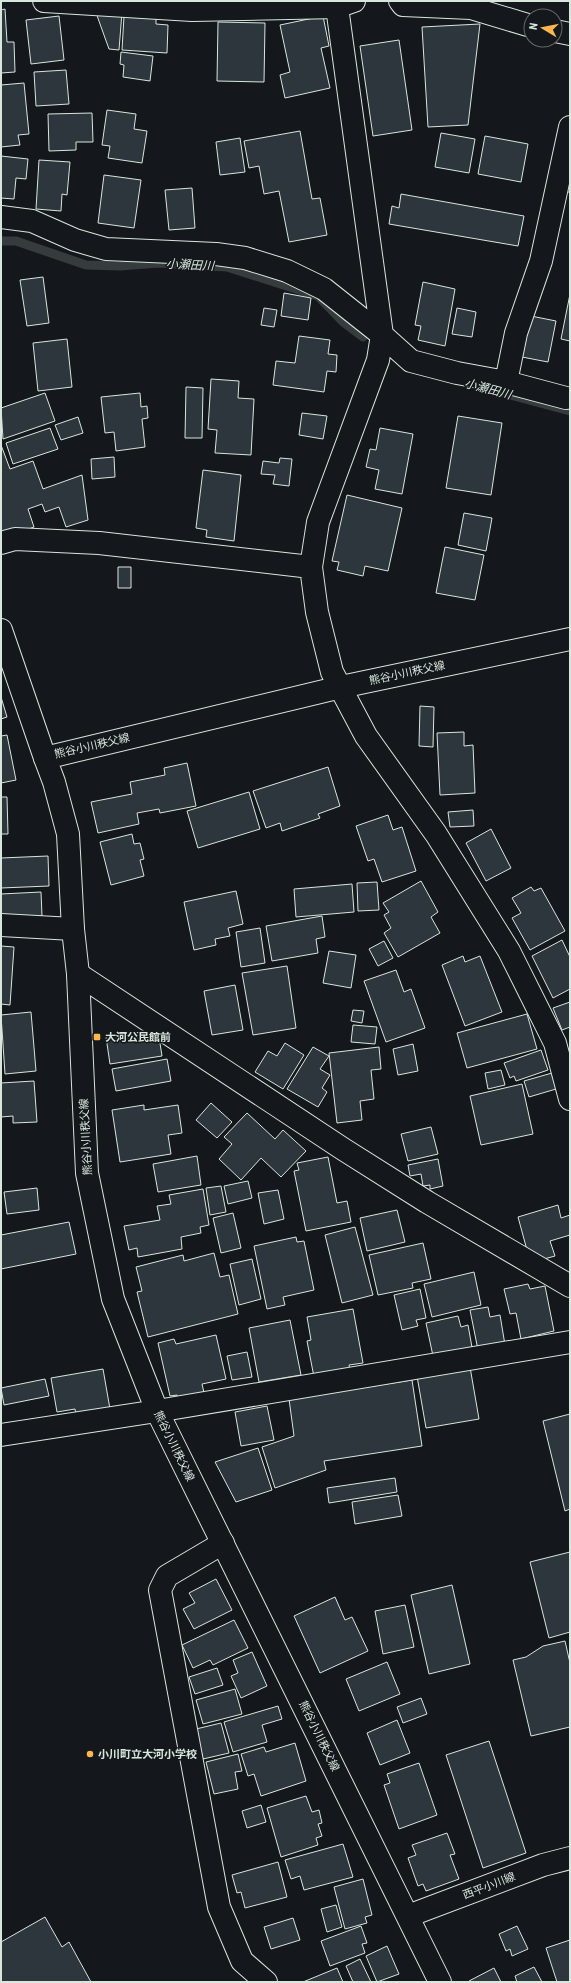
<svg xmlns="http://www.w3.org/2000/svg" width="571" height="1983" font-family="'Roboto Condensed','Noto Sans JP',sans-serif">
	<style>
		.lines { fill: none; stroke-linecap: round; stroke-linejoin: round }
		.stream { stroke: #363b3e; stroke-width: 9 }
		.building { fill: #2c363c; stroke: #d8e6dc }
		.minor-casing { stroke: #d8e6dc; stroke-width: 24 }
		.major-casing { stroke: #d8e6dc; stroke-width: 24 }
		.minor { stroke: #14181c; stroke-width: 22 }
		.major { stroke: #14181c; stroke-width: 22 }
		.poi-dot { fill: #ffb74d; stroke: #14181c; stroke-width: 1.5 }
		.labels { text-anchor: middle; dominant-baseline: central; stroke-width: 3; stroke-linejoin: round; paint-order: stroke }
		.street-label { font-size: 11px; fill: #d8e6dc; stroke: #14181c }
		.poi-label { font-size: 11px; font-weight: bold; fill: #d8e6dc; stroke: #14181c; text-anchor: start }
		.water-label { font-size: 12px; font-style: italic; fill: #d8e6dc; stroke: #14181c }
	</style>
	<rect width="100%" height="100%" fill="#14181c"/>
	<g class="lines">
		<path class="stream" d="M1 241H16L86 265 120 266 158 263 227 267 318 296 343 322 363 337
			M492 390 570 411"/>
	</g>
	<path class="building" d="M5 9 7 42H14L15 72 1 73V10Z
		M95 10 122 12 119 50 109 49Z
		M59 16 64 60 31 64 26 20Z
		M124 16 156 18V24L168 25 167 53 122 50Z
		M323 16 329 46 321 48 330 88 285 98 280 75 290 72 280 25Z
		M218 22 265 23 264 82 217 81Z
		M480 24 468 125 428 127 422 27Z
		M399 40 412 130 373 136 360 46Z
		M121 52 153 56 150 81 123 77 124 65 120 64Z
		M66 70 69 104 36 106 34 72Z
		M24 83 29 134 18 135 20 145 1 147V85Z
		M107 110 136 114 134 129 147 131 142 163 108 158 110 146 102 145Z
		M92 113 93 142H76V150L49 151 48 114Z
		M300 131 312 199 320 198 327 235 289 242 279 191 264 194 259 166 249 168 244 141Z
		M441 133 475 139 469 173 435 167Z
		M485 136 528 144 521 182 478 174Z
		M240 138 245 172 220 175 216 142Z
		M1 156 28 159 26 179 16 178 14 199 1 198Z
		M39 160 70 162 67 195 62 194 61 211 36 209Z
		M570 173V192H567Z
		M104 175 141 180 134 228 98 223Z
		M192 188 195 228 169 230 165 190Z
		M401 194 524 216 518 246 389 224 392 206 399 208Z
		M43 277 49 323 27 326 20 280Z
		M423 282 455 289 445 346 418 340 421 326 415 325Z
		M284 293 311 298 308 320 281 316Z
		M570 294V341L561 339Z
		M264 308 277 310 274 327 261 325Z
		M457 308 476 312 472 337 452 334Z
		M531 316 556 321 548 362 522 357Z
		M299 336 330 340 328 354 337 355 336 372 327 371 324 392 273 385 276 361 295 363Z
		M67 339 72 387 38 391 33 343Z
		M211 379 239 381 238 398 254 399 251 455 215 453 217 430 208 429Z
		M186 387 203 388 202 438H185Z
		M45 393 55 421 3 439 1 408Z
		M140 393 141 407 147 406 148 418 142 419 145 447 116 451 114 432 105 433 101 397Z
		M302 413 327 416 323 439 299 435Z
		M458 416 502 423 491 495 446 488Z
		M78 417 83 433 61 440 55 425Z
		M50 428 58 449 13 464 6 443Z
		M380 428 413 434 402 494 375 489 379 470 366 467 370 449 376 450Z
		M1 445 10 469 33 461 43 489 82 475 88 520 66 527 59 507 45 512 42 504 28 509 34 527 7 537 1 534Z
		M114 457 115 477 92 479 91 459Z
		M280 458 292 459 289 486 273 484 275 475 261 474 263 461 279 463Z
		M203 470 241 475 234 541 206 537 207 530 196 528Z
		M347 495 402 508 388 571 365 566 363 576 337 570 339 562 332 561Z
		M464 513 492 518 486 551 458 545Z
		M445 547 484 555 475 600 436 593Z
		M118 567H131V588H118Z
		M1 697 7 717 1 719Z
		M420 706 434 707 433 747 419 746Z
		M464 732V746L473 745 475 793 440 795 437 733Z
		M7 735 16 780 1 783V736Z
		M187 763 196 806 160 813 159 809 137 813 139 824 98 833 91 802 132 794 130 782 165 775 164 768Z
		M328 767 340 806 318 814 320 818 282 831 280 823 266 828 253 791Z
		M249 792 260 829 198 848 187 811Z
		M1 797H7L8 834H1Z
		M473 810 474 826 450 827 448 812Z
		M388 815 393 830 402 827 416 871 382 882 374 859 368 861 356 826Z
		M491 829 511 868 486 881 466 843Z
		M132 834 134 844 140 843 144 859 140 860 144 876 111 885 100 842Z
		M48 856 49 886 1 888V858Z
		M421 881 438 912 431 917 440 933 398 957 384 933 391 928 384 915 389 912 383 903Z
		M377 882 379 910 358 911 357 883Z
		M352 884 354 912 296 917 294 889Z
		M531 887 534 891 541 888 565 931 530 950 512 918 521 913 512 898Z
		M236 891 243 924 228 928 230 936 215 939 216 945 194 950 184 902Z
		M41 892 42 916 1 918V894Z
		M322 916 325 937 316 939 318 953 272 961 266 926Z
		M260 928 265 963 241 967 236 932Z
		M562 940 570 957V989L553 998 532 956Z
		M384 941 393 958 378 966 369 949Z
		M1 946 14 947 10 1005 1 1004Z
		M329 951 356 955 351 988 323 983Z
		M463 956 465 962 480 956 502 1012 465 1026 442 965Z
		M287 966 296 1028 253 1035 242 973Z
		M396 970 404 992 411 989 425 1028 386 1042 364 981Z
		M235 985 243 1030 212 1035 204 991Z
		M570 1002V1027L562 1030 553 1008Z
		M353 1010 364 1011 362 1023 351 1021Z
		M31 1012 36 1071 5 1074 1 1015Z
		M527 1014 537 1049 467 1068 457 1033Z
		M353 1025 377 1027 375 1044 351 1042Z
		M142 1032 144 1040 159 1037 162 1056 110 1064 106 1037Z
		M285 1043 304 1055 283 1089 255 1072 268 1051 277 1056Z
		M413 1044 418 1071 398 1075 393 1049Z
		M313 1047 329 1056 320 1069 330 1075 322 1088 327 1092 318 1107 287 1089Z
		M379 1047 381 1069 371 1070 374 1099 360 1101 362 1120 337 1123 329 1053Z
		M541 1050 548 1070 516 1081 514 1076 510 1078 504 1063Z
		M167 1059 171 1081 116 1091 112 1069Z
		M501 1070 505 1085 488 1089 485 1073Z
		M552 1073 556 1089 529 1097 524 1081Z
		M34 1081 37 1122 13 1123V1116L1 1117V1083Z
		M522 1084 533 1134 481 1145 470 1096Z
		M211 1103 232 1122 217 1138 196 1120Z
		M144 1105V1110L178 1105 182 1133 168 1135 171 1154 120 1162 112 1110Z
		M247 1113 275 1139 283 1130 306 1151 281 1177 261 1158 241 1180 219 1159 232 1144 224 1137Z
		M431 1127 438 1154 408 1161 401 1134Z
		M197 1156 201 1185 158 1192 153 1164Z
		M328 1157 337 1203 347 1201 351 1222 306 1231 294 1171 299 1170 297 1163Z
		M438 1159 443 1186 430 1189V1185L423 1186 421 1174 410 1176 408 1165Z
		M248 1181 252 1198 228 1204 224 1186Z
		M221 1186 226 1212 210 1215 206 1188Z
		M37 1188 39 1210 7 1214 4 1192Z
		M203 1189 209 1225 200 1227 201 1233 181 1237 182 1249 138 1257 137 1248 129 1250 124 1226 160 1220 157 1206 171 1204 169 1195Z
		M278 1190 284 1219 264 1224 258 1193Z
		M558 1205 561 1218 570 1215V1235L550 1241 555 1256 544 1259 527 1250 518 1217Z
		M397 1210 405 1242 367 1251 360 1218Z
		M233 1213 241 1248 221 1253 213 1218Z
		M69 1222 76 1254 1 1269V1235Z
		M355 1227 373 1295 342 1303 325 1235Z
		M296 1237 297 1242 304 1241 314 1290 283 1297 285 1305 267 1309 254 1246Z
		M423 1243 431 1279 412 1283 413 1288 378 1295 369 1255Z
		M214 1253 220 1277 229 1275 238 1314 148 1337 137 1292 142 1291 136 1267 183 1255 184 1261Z
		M252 1259 261 1299 239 1305 230 1264Z
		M474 1272 481 1305 432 1317 424 1284Z
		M528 1284 530 1289 545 1286 554 1331 521 1339 516 1313 510 1314 504 1289Z
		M420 1289 426 1318 416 1320 418 1326 402 1330 394 1295Z
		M488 1307 490 1317 500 1315 505 1345 478 1350 470 1310Z
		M353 1309 363 1363 349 1365 350 1370 314 1377 307 1341 311 1340 307 1317Z
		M458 1316 461 1327 468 1325 473 1353 433 1356 426 1323Z
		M290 1320 301 1375 259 1382 249 1328Z
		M216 1335 226 1379 202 1384 205 1397 179 1402 177 1395 170 1396 158 1343 174 1339 176 1344Z
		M247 1352 252 1377 232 1380 227 1356Z
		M470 1367 479 1419 426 1428 417 1376Z
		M103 1369 110 1409 76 1415 75 1409 57 1412 51 1378Z
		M45 1379 49 1396 4 1405 1 1388Z
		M412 1380 422 1446 324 1461 326 1470 275 1488 262 1447 294 1436 289 1399Z
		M267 1406 274 1440 241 1446 235 1412Z
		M570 1414V1509L565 1511 543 1421Z
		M258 1448 272 1490 236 1502 215 1462Z
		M395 1478 397 1492 329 1503 327 1488Z
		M398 1495 402 1516 355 1524 352 1502Z
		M570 1552V1632L549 1638 530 1562Z
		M216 1579 232 1610 194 1629 183 1609 195 1603 189 1593Z
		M452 1585 470 1664 429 1674 411 1595Z
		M335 1597 345 1620 352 1617 368 1651 320 1673 294 1616Z
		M405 1605 414 1647 383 1654 375 1611Z
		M234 1620 248 1648 213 1665 210 1660 193 1668 182 1645Z
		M565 1641 570 1663V1727L531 1736 513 1660 526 1657 543 1646Z
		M252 1652 267 1686 241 1698 231 1676 238 1673 233 1660Z
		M387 1662 400 1694 359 1711 346 1679Z
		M217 1668 223 1685 195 1694 189 1677Z
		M235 1689 242 1714 203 1724 196 1700Z
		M421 1698 427 1714 403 1723 397 1707Z
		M278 1706 282 1719 262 1725 267 1742 233 1752 224 1722Z
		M397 1720 410 1753 380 1765 367 1733Z
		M221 1723 229 1753 203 1759 196 1729Z
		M489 1741 526 1853 483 1868 446 1755Z
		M295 1743 306 1781 261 1796 254 1774 248 1776 241 1754 264 1747 266 1752Z
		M238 1754 242 1771 235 1772 238 1789 214 1794 206 1762Z
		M419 1763 437 1815 399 1829 384 1785 390 1783 387 1774Z
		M306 1796 312 1812 319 1810 322 1823 318 1824 322 1836 316 1838 318 1845 281 1857 267 1808Z
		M261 1805 266 1822 247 1828 242 1811Z
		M447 1833 455 1854 450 1855 459 1879 426 1891 423 1884 418 1886 408 1858 416 1855 412 1845Z
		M343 1844 353 1877 304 1890 300 1876 291 1879 285 1860Z
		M278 1862 287 1897 245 1908 241 1892 237 1893 232 1875Z
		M363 1879 372 1915 365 1917 367 1923 345 1929 334 1887Z
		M336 1905 342 1927 327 1932 321 1909Z
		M45 1917 62 1947 69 1942 91 1982H1V1942Z
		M293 1918 300 1940 271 1949 264 1927Z
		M361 1926 367 1943 362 1944 365 1953 330 1966 321 1941Z
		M517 1926 528 1949 512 1956 510 1949 506 1951 499 1934Z
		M570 1940V1982H557L546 1948Z
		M387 1946 399 1974 377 1982 366 1956Z
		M360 1959 371 1982H353L346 1966Z
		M534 1967 542 1982H517L515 1976Z
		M337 1968 343 1982H303Z
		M494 1968 501 1982H470L469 1981Z"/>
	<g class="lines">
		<g class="minor-casing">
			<path id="minor" d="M44 1 192 10 337 7 354 1
				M400 1 403 5 471 8 531 26
				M337 7 382 335 378 360 318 522 311 567 317 612 332 672 366 736 436 834 509 951 555 1043 570 1099
				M555 31 570 34
				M1 217 32 221 75 240 106 249 216 254 245 258 287 271 324 289 382 335 411 361 457 373 506 382 566 398
				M506 382 516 333 541 261 570 127
				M1 543 15 539 99 543 311 567
				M1 630 45 758
				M1 925 73 929
				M78 974 343 1149 427 1202 570 1286
				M1 1435 157 1411 570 1342
				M223 1543 167 1576 160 1590 219 1907 242 1961 266 1982"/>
		</g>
		<g class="major-casing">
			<path id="major" d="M408 1916 543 1865 570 1858
				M440 1982 157 1411 113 1299 87 1173 78 974 73 929 68 834 54 782 45 758 341 687 570 639"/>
		</g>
		<use href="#minor" class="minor"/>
		<use href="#major" class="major"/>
	</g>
	<g class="poi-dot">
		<rect x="93" y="1033" width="8" height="8" rx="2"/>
		<circle cx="90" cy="1754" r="4"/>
	</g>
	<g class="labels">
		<g class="street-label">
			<text transform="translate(407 673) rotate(-12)">熊谷小川秩父線</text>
			<text transform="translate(92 746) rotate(-13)">熊谷小川秩父線</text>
			<text transform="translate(86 1137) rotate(-93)">熊谷小川秩父線</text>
			<text transform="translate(174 1446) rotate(64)">熊谷小川秩父線</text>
			<text transform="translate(319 1736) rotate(64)">熊谷小川秩父線</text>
			<text transform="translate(489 1886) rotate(-21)">西平小川線</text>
		</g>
		<g class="poi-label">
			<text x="105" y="1037">大河公民館前</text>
			<text x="98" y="1754">小川町立大河小学校</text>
		</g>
		<g class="water-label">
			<text transform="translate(190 265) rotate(3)">小瀬田川</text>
			<text transform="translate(488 389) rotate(15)">小瀬田川</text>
		</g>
	</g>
	<rect width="571" height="1983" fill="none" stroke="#d8e6dc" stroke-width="4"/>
	<g transform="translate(543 28) rotate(280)"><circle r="19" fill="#14181c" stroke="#626a69"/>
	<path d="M0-3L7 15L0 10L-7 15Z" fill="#ffb74d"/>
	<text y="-6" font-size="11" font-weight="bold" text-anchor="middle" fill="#d8e6dc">N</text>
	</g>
</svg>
